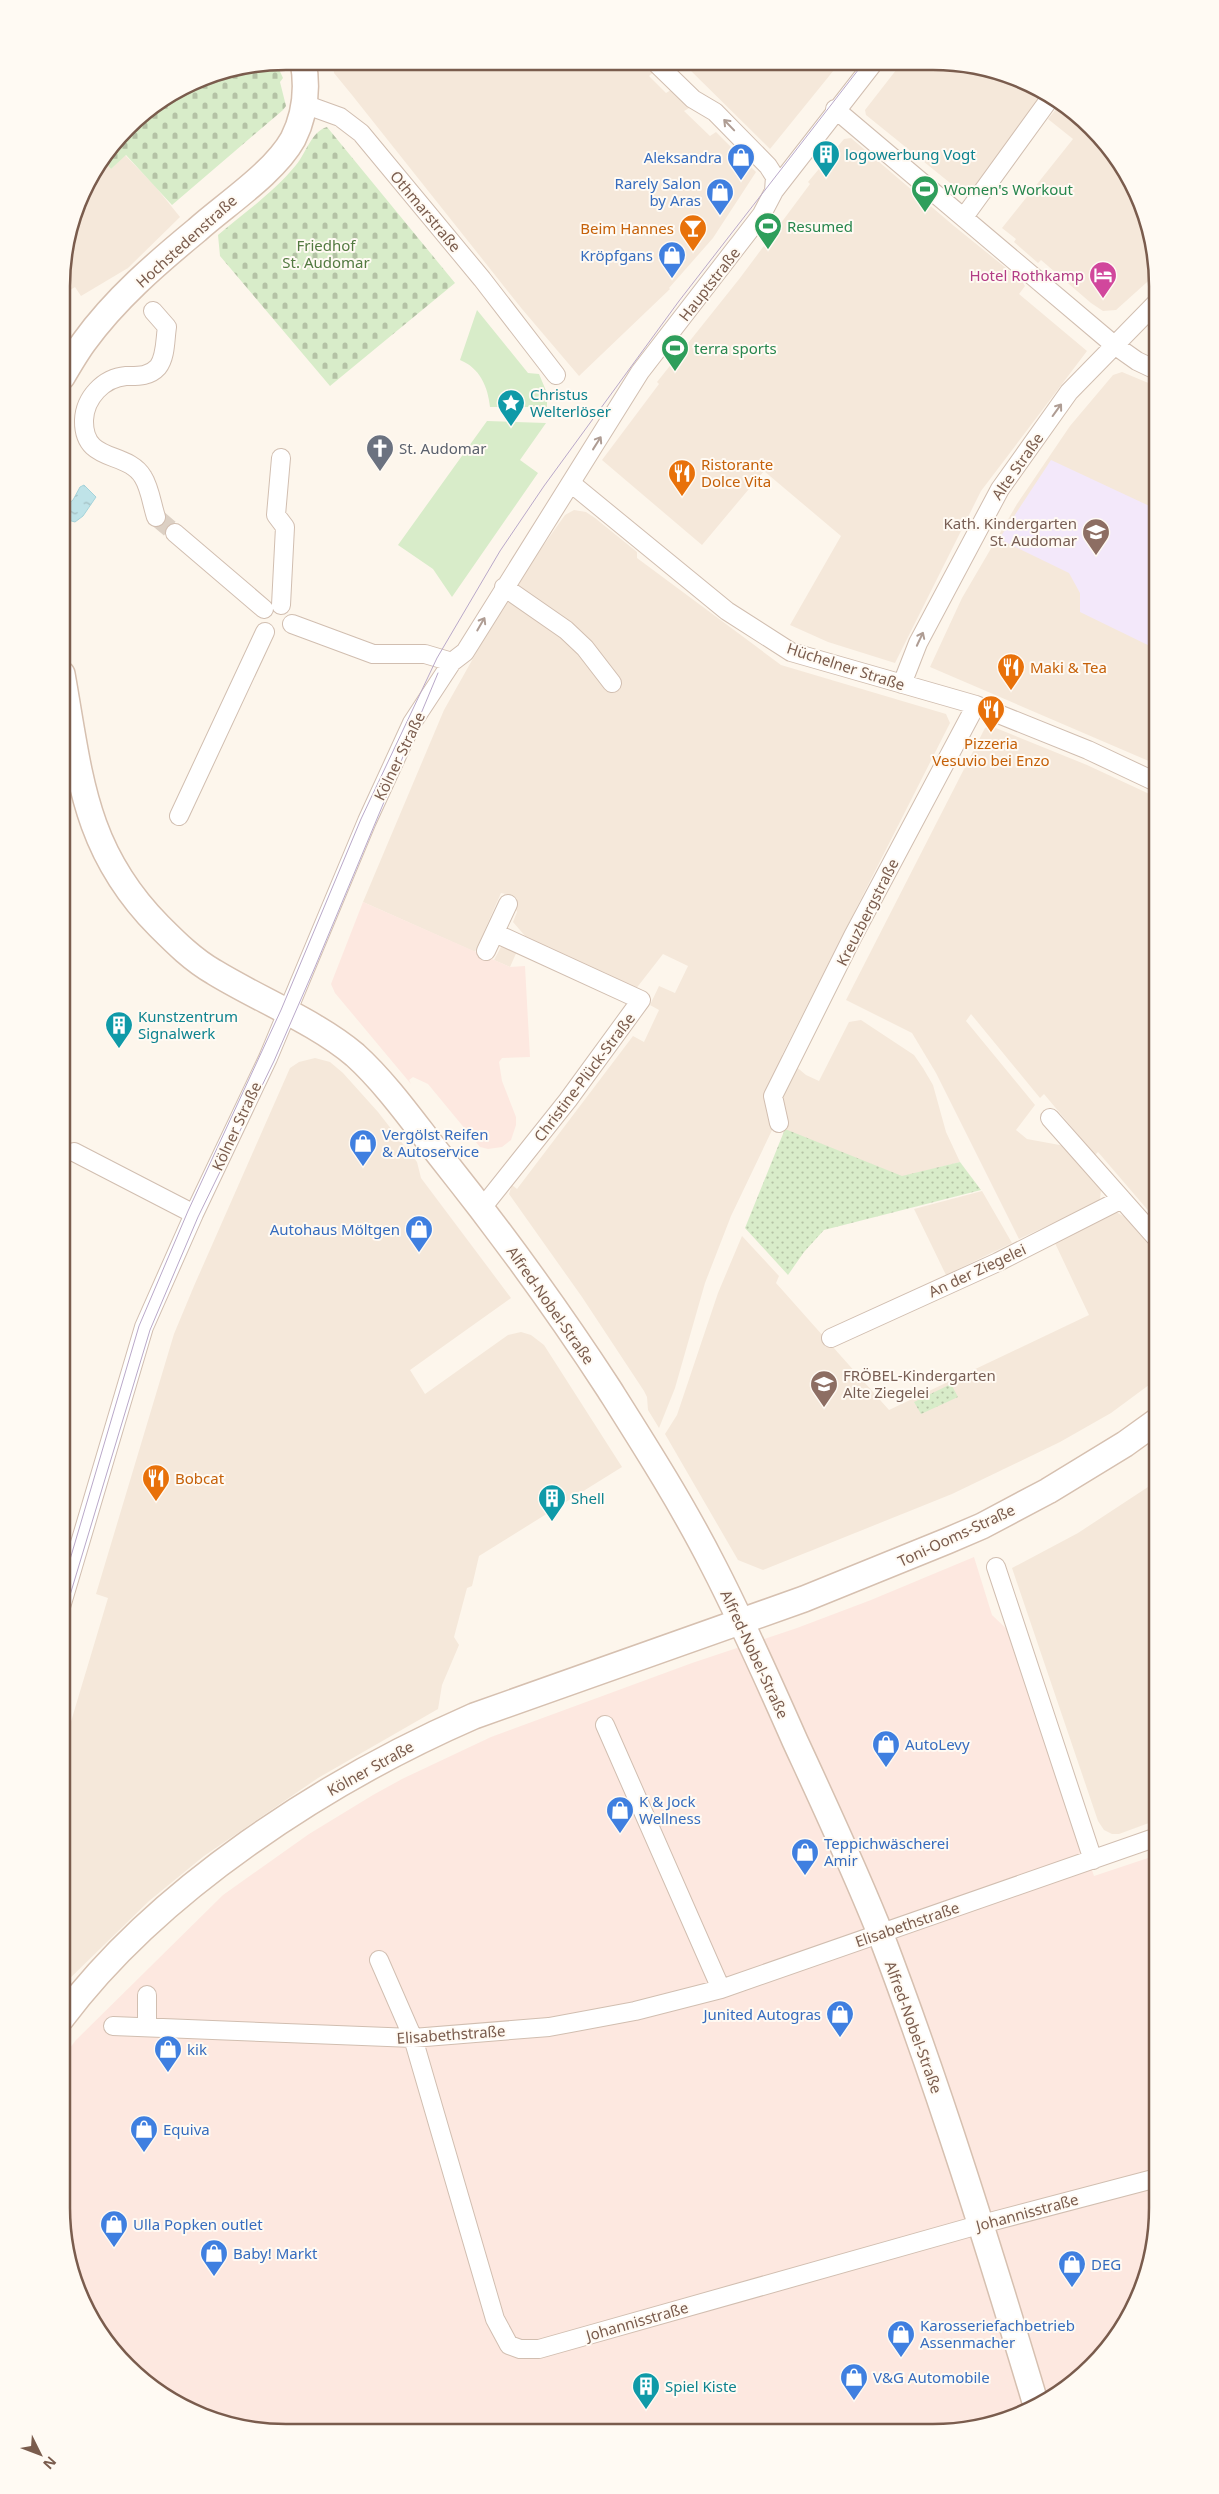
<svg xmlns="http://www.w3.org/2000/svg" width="1219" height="2494" font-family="'Noto Sans',sans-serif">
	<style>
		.residential { fill: #f5e8da }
		.commercial { fill: #fde8e0 }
		.education { fill: #f3e8fa }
		.green { fill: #d8ecc9 }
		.cemetery { fill: url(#cemetery-stones) }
		.park { fill: url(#park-dots) }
		.water { fill: url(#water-ripples); stroke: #a5d3da }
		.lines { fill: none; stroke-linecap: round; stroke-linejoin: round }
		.street-tunnel { stroke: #dcd0c4; stroke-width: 18; stroke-dasharray: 18 9; stroke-linecap: butt }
		.street-casing { stroke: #d1beb0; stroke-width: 20 }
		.secondary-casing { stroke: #d6c0b0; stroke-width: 28 }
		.street { stroke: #fff; stroke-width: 18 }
		.secondary { stroke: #fff; stroke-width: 25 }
		.tram { stroke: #b9a8c9; stroke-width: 1 }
		.oneway { stroke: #af9d94 }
		.labels { text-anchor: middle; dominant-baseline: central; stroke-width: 4; stroke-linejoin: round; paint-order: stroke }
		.culture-label { font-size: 15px; fill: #0d838f; stroke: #fffaf3; text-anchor: start }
		.shop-label { font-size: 15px; fill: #366cbe; stroke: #fffaf3; text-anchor: start }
		.leisure-label { font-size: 15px; fill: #27864d; stroke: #fffaf3; text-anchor: start }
		.street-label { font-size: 15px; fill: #7a5c4d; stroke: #fffaf3 }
		.food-label { font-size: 15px; fill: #c56008; stroke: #fffaf3; text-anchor: start }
		.park-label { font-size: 15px; fill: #537a41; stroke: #fffaf3 }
		.hotel-label { font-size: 15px; fill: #b23c85; stroke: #fffaf3; text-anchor: end }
		.worship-label { font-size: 15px; fill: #5b616d; stroke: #fffaf3; text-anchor: start }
		.education-label { font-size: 15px; fill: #785e54; stroke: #fffaf3; text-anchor: end }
		.rim { fill: none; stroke: #7a5c4d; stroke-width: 2.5 }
	</style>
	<defs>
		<pattern id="cemetery-stones" width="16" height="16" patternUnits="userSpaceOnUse" patternTransform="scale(1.25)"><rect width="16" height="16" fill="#d8ecc9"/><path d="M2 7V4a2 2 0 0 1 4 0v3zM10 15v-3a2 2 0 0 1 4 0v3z" fill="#b4c2a5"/></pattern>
		<pattern id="park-dots" width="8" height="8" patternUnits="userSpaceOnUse" patternTransform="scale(1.25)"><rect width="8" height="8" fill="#d8ecc9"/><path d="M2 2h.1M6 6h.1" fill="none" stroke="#b4c2a5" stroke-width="1.8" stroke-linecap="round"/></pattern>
		<pattern id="water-ripples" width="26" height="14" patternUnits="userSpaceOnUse" patternTransform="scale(1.25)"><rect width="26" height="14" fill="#bfe3e8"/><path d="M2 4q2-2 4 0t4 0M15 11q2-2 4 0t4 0" fill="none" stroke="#a0bbbe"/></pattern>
	</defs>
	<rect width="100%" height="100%" fill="#fdf6ec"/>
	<path class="residential" d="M333 62 645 63 654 72 649 76 666 93 671 90 691 107 684 111 710 136 716 132 756 172 713 238 669 288 670 289 579 376 522 309 352 95 334 73Z
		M684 64 838 65 770 149Z
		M900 65 977 66 1033 85 1048 95 972 193 965 195 866 115 865 110Z
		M1061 103 1081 117 1128 173 1150 227 1156 274 1116 310 1103 311 1091 303 1041 260 1038 263 1014 242 1016 239 1002 228 1073 139 1048 119Z
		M851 138 954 226 1022 281 1025 286 1019 294 1087 351 981 491 895 663 828 642 790 625 841 536 764 471 702 545 602 460 659 384 657 382 740 278 810 184 808 182 844 139Z
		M125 155 155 186 180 217 128 268 81 296 75 287 62 295V271L85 186 104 161 111 169Z
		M1122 372 1158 387V765L930 667 962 598 1017 504 1070 426 1113 375Z
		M574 510 586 512 595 518 637 552V558L781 665 946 714 950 723 782 1055 806 1075 819 1081 849 1022 861 1020 914 1055 923 1068 933 1085 946 1132 960 1162 901 1177 774 1126 731 1216 705 1283 675 1388 659 1428 648 1410 647 1397 644 1391 582 1297 509 1194 512 1185 517 1189 633 1036 644 1042 659 1010 650 1005 659 986 675 993 688 966 663 954 635 990 532 944 513 922 517 912 511 895 501 893 475 952 363 902 444 710 511 591 565 515Z
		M991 726 1087 765 1158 798V1222L1098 1152 1095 1155 1044 1094 1040 1098 971 1014 966 1021 1035 1105 1016 1130 1027 1139 1065 1146 1101 1190 1100 1199 1096 1203 1019 1239 936 1073 912 1033 846 1000 985 728Z
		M502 945 518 949 510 967 494 960Z
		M315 1058 330 1062 343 1073 378 1112 417 1162 421 1178 511 1298 410 1370 425 1394 508 1335 521 1332 531 1335 544 1345 622 1467 479 1556 472 1586 467 1588 454 1637 459 1645 442 1685 438 1709 318 1778 204 1856 149 1901 61 1987V1755L108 1598 96 1594 174 1334 194 1286 290 1068 299 1062Z
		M982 1191 1012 1243 946 1275 914 1209Z
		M1116 1212 1125 1217 1157 1255V1379L1111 1413 1060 1442 952 1494 763 1570 738 1560 665 1434 677 1415 718 1293 742 1236 779 1276 776 1283 889 1410 1089 1315 1054 1241Z
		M1157 1486V1820L1119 1834H1112L1104 1830 1098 1821 1012 1568 1078 1533 1148 1487Z"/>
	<path class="commercial" d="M363 902 510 967 525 966 530 1057 502 1058 499 1062 502 1081 516 1117V1125L511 1140 502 1147 488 1149 480 1147 428 1084 413 1077 409 1080 411 1084 335 993 331 984Z
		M974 1557 992 1615 1013 1635 1094 1876 1157 1855V2223L1141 2294 1111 2345 1058 2395 992 2425 933 2433 242 2428 186 2409 138 2377 99 2333 69 2267 61 2208V2060L76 2040 223 1895 309 1834 373 1795 402 1779 491 1737 692 1663 797 1628 871 1600Z"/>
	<path class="education" d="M1051 460 1158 510V650L1080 612V593L1069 573 999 539Z"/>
	<path class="green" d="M477 310 528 373 539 374 547 393V407H490C488 387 480 368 460 360Z
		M487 421 546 423 520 460 538 473 452 597 433 569 398 545Z"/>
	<path class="cemetery" d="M276 63 283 78 280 82 286 106 283 110 172 205 126 155 111 169 104 161 138 117 200 78Z
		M327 127 455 283 330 386 220 256 218 235C244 213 274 192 296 165 306 153 311 132 327 127Z"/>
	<path class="park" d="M785 1129 902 1176 960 1162 981 1190 824 1230 804 1252 788 1275 745 1228Z
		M951 1384 958 1397 921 1414 914 1402Z"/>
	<path class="water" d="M84 485 96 497 83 516 75 522 68 520 67 505 73 500 80 487Z"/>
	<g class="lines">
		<path class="street-tunnel" d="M156 517 175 533"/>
		<g class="street-casing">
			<path id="street" d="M657 64 693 99 715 112 768 166 775 177 774 191
				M304 104 340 117 361 133 482 279 556 375
				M835 109 1113 344 1137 361 1158 371
				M964 217 1051 97
				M153 311 167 327C165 339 166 357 158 367 149 377 137 376 126 376 103 378 85 398 84 420 83 464 127 450 143 477 150 488 152 505 156 517
				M281 458 276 515 285 527 281 605
				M572 484 727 611 791 652 976 705 1088 750 1158 783
				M175 533 264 609
				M504 587 566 630 585 648 612 683
				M292 624 373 654H425L452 662
				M902 684 918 643 1000 489 1069 392 1158 301
				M179 816 265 632
				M486 951 508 904
				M1050 1118 1158 1240
				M779 1123 773 1096 853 936 976 705
				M74 1152 194 1214
				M482 1208 568 1100 641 1000 495 933
				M831 1338 998 1262 1122 1199
				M996 1567 1093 1860
				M61 1607 144 1327 194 1214 268 1058 367 821 412 723 452 662 465 652 640 372 762 214 774 191 872 65
				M605 1725 721 1989
				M379 1960 413 2038 495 2319 509 2345 520 2349H539L982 2224 1157 2178
				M113 2026 413 2038 549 2027 635 2011 721 1989 1157 1837
				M147 2027V1995"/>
		</g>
		<g class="secondary-casing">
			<path id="secondary" d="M62 377C69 365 76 353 84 342 115 299 157 263 197 230 226 204 274 173 293 139 305 115 308 88 303 61
				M62 674C80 774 83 849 159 926 176 943 193 960 214 972 258 999 316 1022 355 1055 387 1084 414 1123 441 1157 500 1231 557 1309 609 1389 645 1446 682 1504 713 1565 743 1623 769 1682 795 1741 825 1806 856 1872 882 1938 940 2091 989 2248 1036 2405
				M61 2019C158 1889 327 1780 474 1716L804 1599 947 1541 982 1526 1048 1491 1125 1444 1157 1421"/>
		</g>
		<use href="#street" class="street"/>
		<use href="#secondary" class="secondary"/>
		<path class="tram" d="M61 1590 139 1326 188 1211 281 1010 361 819 437 658 500 551 544 486 679 301 862 65
			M61 1625 150 1330 198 1217 274 1061 315 967 438 673"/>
	</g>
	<defs><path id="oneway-shaft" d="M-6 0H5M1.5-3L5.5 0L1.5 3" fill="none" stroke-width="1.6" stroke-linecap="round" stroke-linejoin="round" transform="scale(1.25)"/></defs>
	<g class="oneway">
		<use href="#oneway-shaft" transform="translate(729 125) rotate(-134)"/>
		<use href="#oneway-shaft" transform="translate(1057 410) rotate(-54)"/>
		<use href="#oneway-shaft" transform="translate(597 443) rotate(-58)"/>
		<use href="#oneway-shaft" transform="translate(481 624) rotate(-60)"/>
		<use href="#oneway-shaft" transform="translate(920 639) rotate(-65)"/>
	</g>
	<defs>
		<g id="building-pin" transform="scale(1.4375)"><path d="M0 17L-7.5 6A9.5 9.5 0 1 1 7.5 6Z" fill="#0f9aa8" stroke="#fffaf3"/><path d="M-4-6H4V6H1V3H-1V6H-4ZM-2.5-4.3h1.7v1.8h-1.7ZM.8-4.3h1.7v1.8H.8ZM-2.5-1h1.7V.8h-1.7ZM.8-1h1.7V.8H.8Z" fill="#fff"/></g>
		<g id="shop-pin" transform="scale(1.4375)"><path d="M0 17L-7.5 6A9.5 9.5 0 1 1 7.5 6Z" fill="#3f7fe0" stroke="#fffaf3"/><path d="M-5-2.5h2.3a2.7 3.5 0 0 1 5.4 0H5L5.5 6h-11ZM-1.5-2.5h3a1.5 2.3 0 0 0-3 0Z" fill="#fff"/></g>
		<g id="stadium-pin" transform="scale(1.4375)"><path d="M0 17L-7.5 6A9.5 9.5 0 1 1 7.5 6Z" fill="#2e9e5b" stroke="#fffaf3"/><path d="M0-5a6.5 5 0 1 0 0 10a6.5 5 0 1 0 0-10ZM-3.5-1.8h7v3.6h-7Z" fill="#fff"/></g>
		<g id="bar-pin" transform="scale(1.4375)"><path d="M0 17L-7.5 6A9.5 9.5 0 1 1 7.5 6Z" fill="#e8710a" stroke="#fffaf3"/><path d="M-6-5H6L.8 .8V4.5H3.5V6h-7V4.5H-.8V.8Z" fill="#fff"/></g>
		<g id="hotel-pin" transform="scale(1.4375)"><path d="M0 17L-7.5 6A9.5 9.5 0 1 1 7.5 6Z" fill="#d1479c" stroke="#fffaf3"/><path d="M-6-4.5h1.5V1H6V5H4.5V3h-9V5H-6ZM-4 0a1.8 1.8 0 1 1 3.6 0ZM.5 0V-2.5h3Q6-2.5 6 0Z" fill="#fff"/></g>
		<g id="sight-pin" transform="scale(1.4375)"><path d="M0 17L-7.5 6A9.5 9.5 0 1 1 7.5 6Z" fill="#0f9aa8" stroke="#fffaf3"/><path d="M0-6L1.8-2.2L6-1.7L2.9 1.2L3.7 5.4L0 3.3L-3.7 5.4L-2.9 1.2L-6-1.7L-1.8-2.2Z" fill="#fff"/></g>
		<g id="church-pin" transform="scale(1.4375)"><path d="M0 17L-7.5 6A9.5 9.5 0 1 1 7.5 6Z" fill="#6b7280" stroke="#fffaf3"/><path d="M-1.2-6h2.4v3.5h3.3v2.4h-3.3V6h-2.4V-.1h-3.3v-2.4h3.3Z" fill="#fff"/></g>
		<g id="restaurant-pin" transform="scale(1.4375)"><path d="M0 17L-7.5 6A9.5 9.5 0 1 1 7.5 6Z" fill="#e8710a" stroke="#fffaf3"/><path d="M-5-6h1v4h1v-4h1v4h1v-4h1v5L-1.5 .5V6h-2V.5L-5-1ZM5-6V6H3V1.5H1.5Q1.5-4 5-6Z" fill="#fff"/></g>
		<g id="school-pin" transform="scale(1.4375)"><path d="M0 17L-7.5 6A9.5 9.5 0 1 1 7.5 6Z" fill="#8d6e63" stroke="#fffaf3"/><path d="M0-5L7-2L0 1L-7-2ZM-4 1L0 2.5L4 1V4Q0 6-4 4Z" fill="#fff"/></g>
	</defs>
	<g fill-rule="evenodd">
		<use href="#building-pin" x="826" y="154"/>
		<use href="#shop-pin" x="741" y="157"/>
		<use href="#stadium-pin" x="925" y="189"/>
		<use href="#shop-pin" x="720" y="192"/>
		<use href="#stadium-pin" x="768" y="226"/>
		<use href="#bar-pin" x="693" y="228"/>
		<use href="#shop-pin" x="672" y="255"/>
		<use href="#hotel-pin" x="1103" y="275"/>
		<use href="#stadium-pin" x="675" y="348"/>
		<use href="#sight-pin" x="511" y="403"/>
		<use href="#church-pin" x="380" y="448"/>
		<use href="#restaurant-pin" x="682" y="473"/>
		<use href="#school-pin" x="1096" y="532"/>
		<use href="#restaurant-pin" x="1011" y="667"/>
		<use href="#restaurant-pin" x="991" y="709"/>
		<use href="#building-pin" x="119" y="1025"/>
		<use href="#shop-pin" x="363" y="1143"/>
		<use href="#shop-pin" x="419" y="1229"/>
		<use href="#school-pin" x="824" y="1384"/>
		<use href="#restaurant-pin" x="156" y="1478"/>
		<use href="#building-pin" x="552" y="1498"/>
		<use href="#shop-pin" x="886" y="1744"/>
		<use href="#shop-pin" x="620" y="1810"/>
		<use href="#shop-pin" x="805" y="1852"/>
		<use href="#shop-pin" x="840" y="2014"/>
		<use href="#shop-pin" x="168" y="2049"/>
		<use href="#shop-pin" x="144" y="2129"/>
		<use href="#shop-pin" x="114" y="2224"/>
		<use href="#shop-pin" x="214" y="2253"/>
		<use href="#shop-pin" x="1072" y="2264"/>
		<use href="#shop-pin" x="901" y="2334"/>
		<use href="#shop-pin" x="854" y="2377"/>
		<use href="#building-pin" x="646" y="2386"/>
	</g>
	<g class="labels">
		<g class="culture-label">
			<text x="845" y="154">logowerbung Vogt</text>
			<text x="530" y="394">Christus<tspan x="530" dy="17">Welterlöser</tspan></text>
			<text x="138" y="1016">Kunstzentrum<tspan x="138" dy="17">Signalwerk</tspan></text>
			<text x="571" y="1498">Shell</text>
			<text x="665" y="2386">Spiel Kiste</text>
		</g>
		<g class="shop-label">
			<text x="722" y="157" text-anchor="end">Aleksandra</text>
			<text x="701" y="183" text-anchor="end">Rarely Salon<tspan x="701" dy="17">by Aras</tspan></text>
			<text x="653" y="255" text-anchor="end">Kröpfgans</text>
			<text x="382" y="1134">Vergölst Reifen<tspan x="382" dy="17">&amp; Autoservice</tspan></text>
			<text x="400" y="1229" text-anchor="end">Autohaus Möltgen</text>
			<text x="905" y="1744">AutoLevy</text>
			<text x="639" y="1801">K &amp; Jock<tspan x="639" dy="17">Wellness</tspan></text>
			<text x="824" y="1843">Teppichwäscherei<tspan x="824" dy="17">Amir</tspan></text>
			<text x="821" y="2014" text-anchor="end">Junited Autogras</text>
			<text x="187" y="2049">kik</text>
			<text x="163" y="2129">Equiva</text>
			<text x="133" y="2224">Ulla Popken outlet</text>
			<text x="233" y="2253">Baby! Markt</text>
			<text x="1091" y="2264">DEG</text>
			<text x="920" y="2325">Karosseriefachbetrieb<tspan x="920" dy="17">Assenmacher</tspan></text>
			<text x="873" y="2377">V&amp;G Automobile</text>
		</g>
		<g class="leisure-label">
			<text x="944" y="189">Women's Workout</text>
			<text x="787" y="226">Resumed</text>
			<text x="694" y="348">terra sports</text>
		</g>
		<g class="street-label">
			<text transform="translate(426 211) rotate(50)">Othmarstraße</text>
			<text transform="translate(186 241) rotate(-42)">Hochstedenstraße</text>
			<text transform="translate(709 284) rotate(-52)">Hauptstraße</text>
			<text transform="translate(1017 466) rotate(-55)">Alte Straße</text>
			<text transform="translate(846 666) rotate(18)">Hüchelner Straße</text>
			<text transform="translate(399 756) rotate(-64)">Kölner Straße</text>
			<text transform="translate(867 912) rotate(-63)">Kreuzbergstraße</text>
			<text transform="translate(584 1077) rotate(-53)">Christine-Plück-Straße</text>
			<text transform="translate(236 1126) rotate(-65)">Kölner Straße</text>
			<text transform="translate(977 1270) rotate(-25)">An der Ziegelei</text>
			<text transform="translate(551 1305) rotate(55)">Alfred-Nobel-Straße</text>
			<text transform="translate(956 1535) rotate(-25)">Toni-Ooms-Straße</text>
			<text transform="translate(755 1654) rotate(65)">Alfred-Nobel-Straße</text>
			<text transform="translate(370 1768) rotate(-29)">Kölner Straße</text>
			<text transform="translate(907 1924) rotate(-19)">Elisabethstraße</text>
			<text transform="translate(914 2027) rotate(70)">Alfred-Nobel-Straße</text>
			<text transform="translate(451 2034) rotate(-4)">Elisabethstraße</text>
			<text transform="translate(1027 2212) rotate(-15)">Johannisstraße</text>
			<text transform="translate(637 2321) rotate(-16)">Johannisstraße</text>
		</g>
		<g class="food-label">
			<text x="674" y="228" text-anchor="end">Beim Hannes</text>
			<text x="701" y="464">Ristorante<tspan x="701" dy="17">Dolce Vita</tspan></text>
			<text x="1030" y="667">Maki &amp; Tea</text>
			<text x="991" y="743" text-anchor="middle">Pizzeria<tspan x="991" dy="17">Vesuvio bei Enzo</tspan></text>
			<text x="175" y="1478">Bobcat</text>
		</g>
		<g class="park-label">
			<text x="326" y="245">Friedhof<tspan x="326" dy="17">St. Audomar</tspan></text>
		</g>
		<g class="hotel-label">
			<text x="1084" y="275">Hotel Rothkamp</text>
		</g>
		<g class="worship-label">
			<text x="399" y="448">St. Audomar</text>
		</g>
		<g class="education-label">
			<text x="1077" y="523">Kath. Kindergarten<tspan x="1077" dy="17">St. Audomar</tspan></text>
			<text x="843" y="1375" text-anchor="start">FRÖBEL-Kindergarten<tspan x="843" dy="17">Alte Ziegelei</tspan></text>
		</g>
	</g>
	<path d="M0 0H1219V2494H0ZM286 70H933A216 216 0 0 1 1149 286V2208A216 216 0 0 1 933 2424H286A216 216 0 0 1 70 2208V286A216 216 0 0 1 286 70Z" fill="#fffaf3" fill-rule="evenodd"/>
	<path class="rim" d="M286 70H933A216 216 0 0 1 1149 286V2208A216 216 0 0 1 933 2424H286A216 216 0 0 1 70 2208V286A216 216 0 0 1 286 70Z"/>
	<g transform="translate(40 2454) rotate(132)" stroke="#fffaf3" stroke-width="4" paint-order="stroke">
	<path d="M0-4L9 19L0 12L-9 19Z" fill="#7a5c4d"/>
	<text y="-8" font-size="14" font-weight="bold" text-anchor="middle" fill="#7a5c4d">N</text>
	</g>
</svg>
